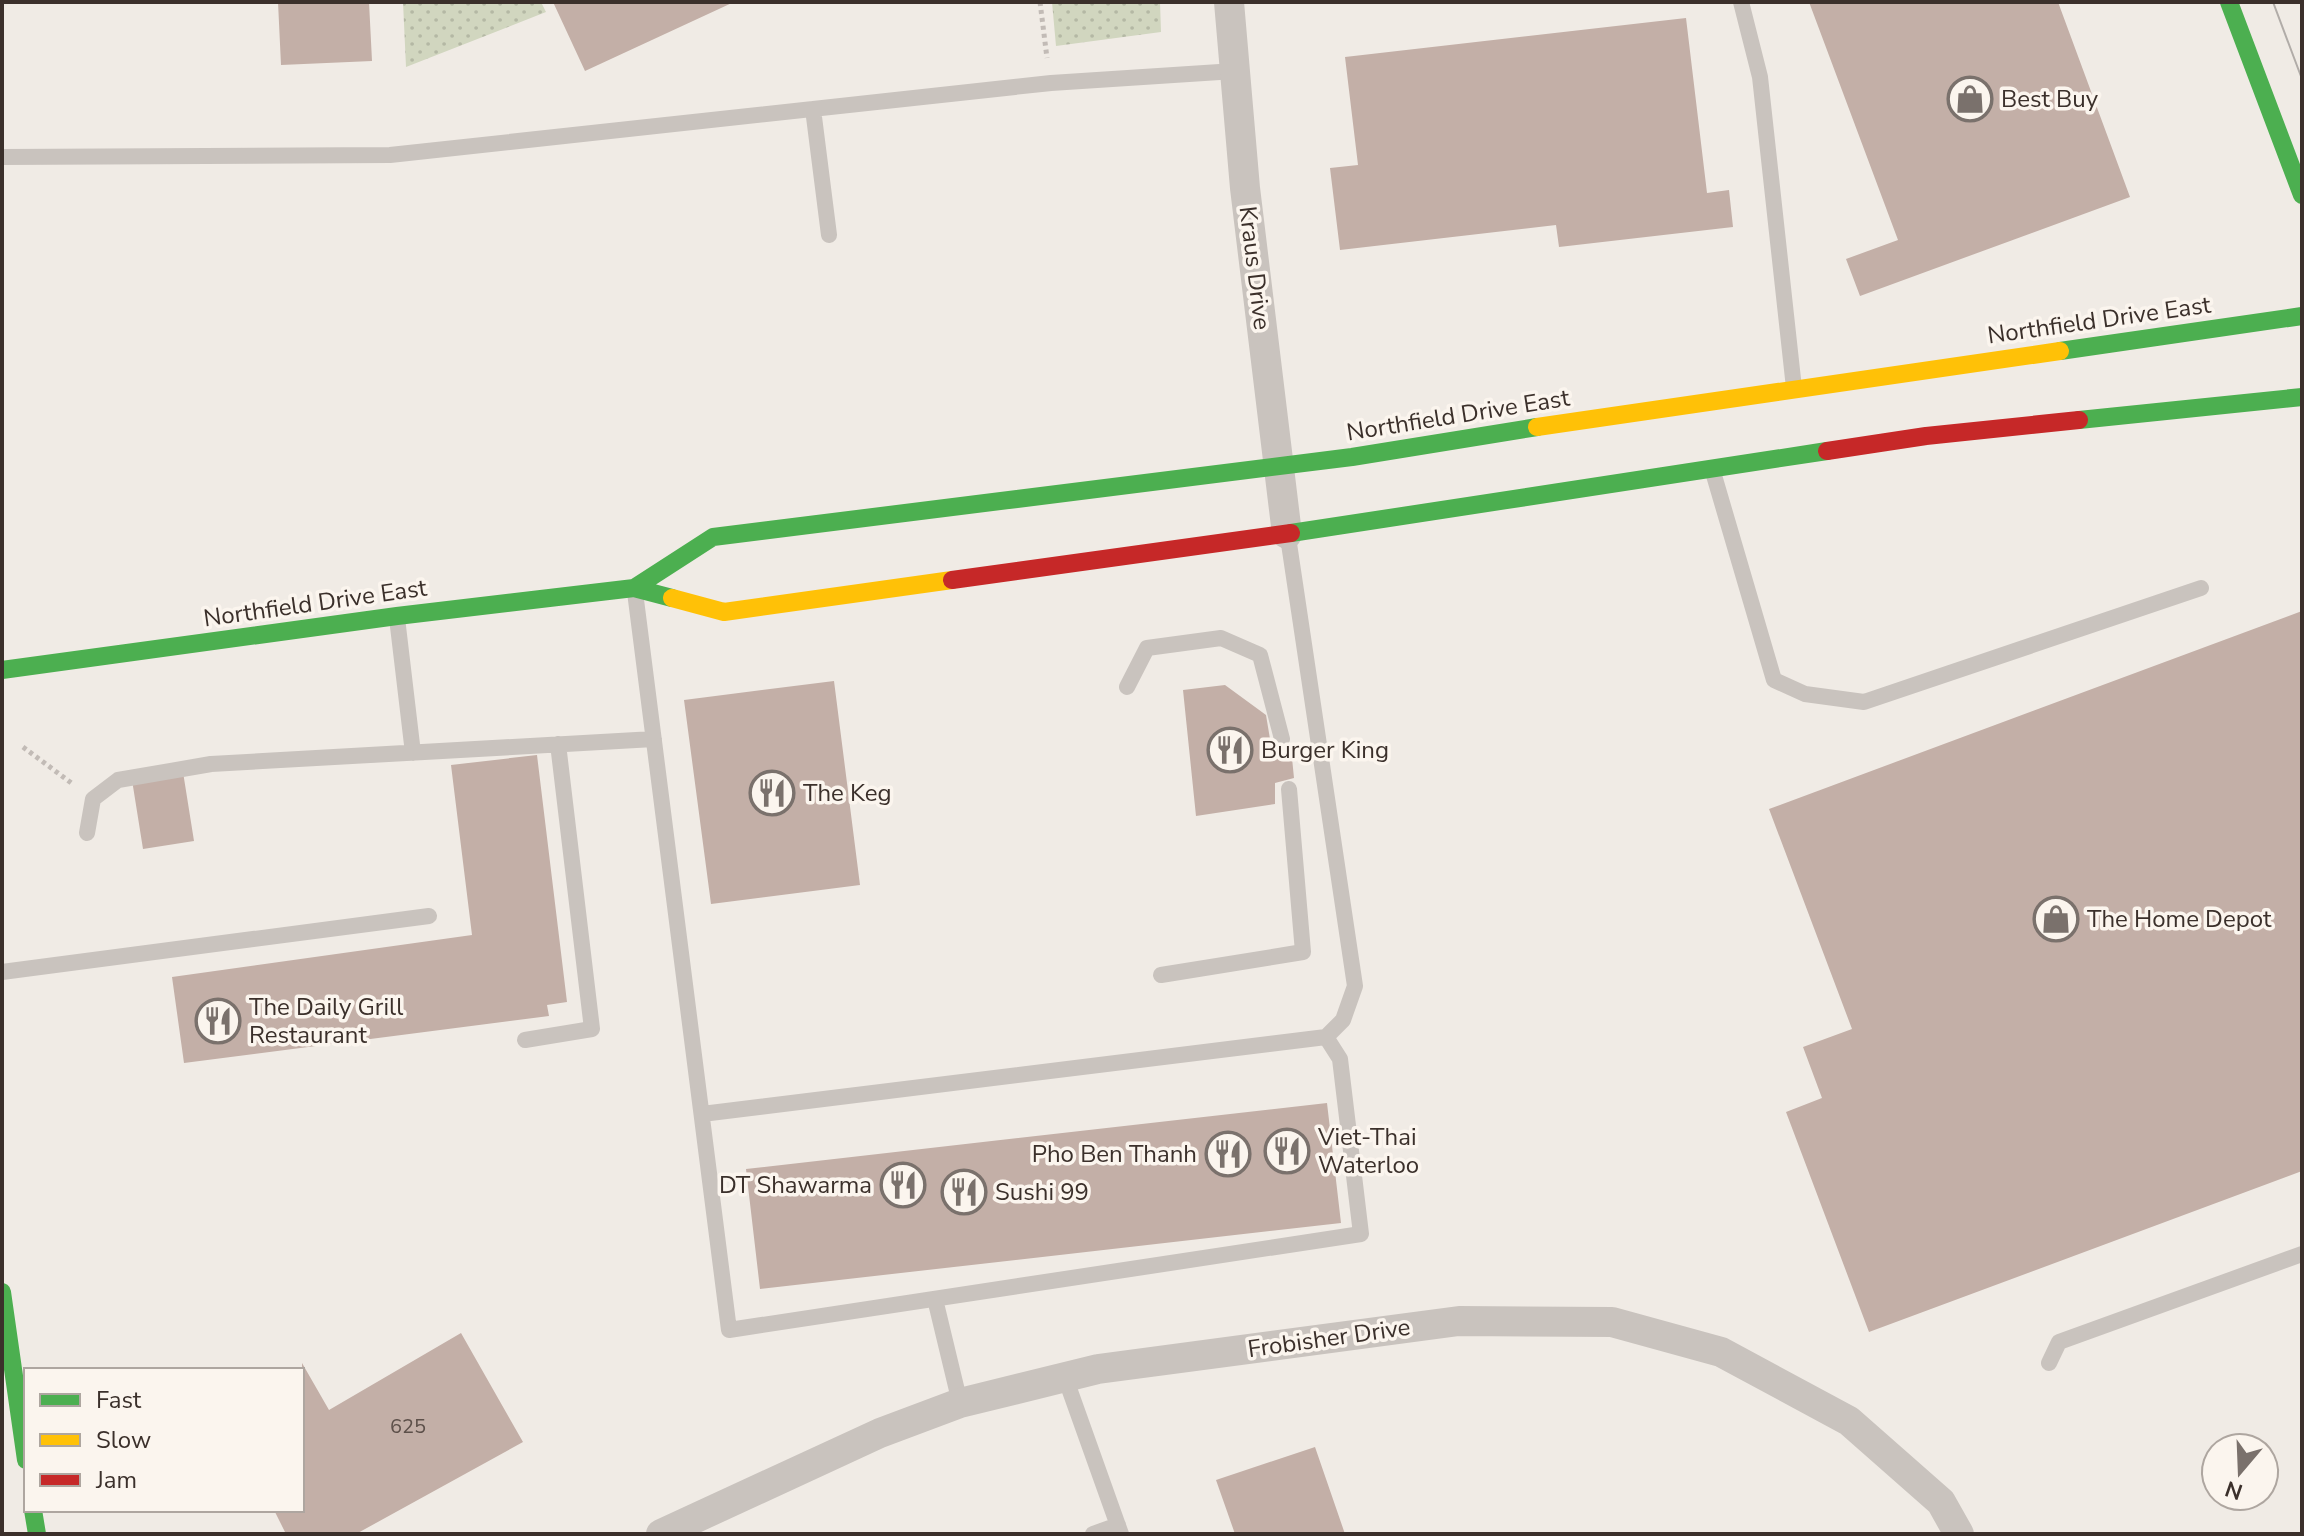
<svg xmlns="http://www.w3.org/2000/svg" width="2304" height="1536" font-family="'Nunito Sans',sans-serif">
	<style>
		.grass { fill: url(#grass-dots) }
		.building { fill: #c3afa7 }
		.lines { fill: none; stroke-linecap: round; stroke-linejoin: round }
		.path { stroke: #c2bbb6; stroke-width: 5; stroke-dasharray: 4 4; stroke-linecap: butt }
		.lane { stroke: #c9c3be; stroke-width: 16 }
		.street { stroke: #c9c3be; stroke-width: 30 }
		.fast { stroke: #4caf50; stroke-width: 18 }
		.slow { stroke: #ffc107; stroke-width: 18 }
		.jam { stroke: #c62828; stroke-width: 18 }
		.tram { stroke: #b1aca8; stroke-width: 2 }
		.labels { text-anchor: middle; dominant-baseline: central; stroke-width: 7; stroke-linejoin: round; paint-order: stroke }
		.number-label { font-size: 20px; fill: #5d504a }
		.poi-label { font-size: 24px; fill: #3b302b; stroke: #fbf5ee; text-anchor: start }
		.street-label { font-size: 24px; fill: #3b302b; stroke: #fbf5ee }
	</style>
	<defs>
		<pattern id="grass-dots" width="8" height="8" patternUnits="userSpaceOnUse" patternTransform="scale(2)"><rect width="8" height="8" fill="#d1d6bf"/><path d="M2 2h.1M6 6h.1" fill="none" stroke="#b4b8a4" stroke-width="1.8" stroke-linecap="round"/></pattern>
	</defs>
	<rect width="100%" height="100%" fill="#f0ebe5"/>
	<path class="grass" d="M403 2H541L546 12 406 67Z
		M1052 2H1160L1161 32 1056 46Z"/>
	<path class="building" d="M278 2H369L372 61 281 65Z
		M553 2H734L585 71Z
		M1809 2H2058L2130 197 1860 296 1846 259 1898 240Z
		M1686 18 1707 193 1729 190 1733 227 1559 247 1556 225 1340 250 1330 168 1358 165 1345 57Z
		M2302 611V1171L1869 1332 1786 1112 1822 1098 1803 1047 1852 1029 1769 809Z
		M834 681 860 885 711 904 684 700Z
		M1225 685 1266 715 1272 751 1291 748 1294 778 1275 783V804L1196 816 1183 690Z
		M537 755 567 1002 547 1005 549 1016 184 1063 172 977 472 935 451 765Z
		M183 772 194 841 143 849 132 780Z
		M1327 1103 1341 1223 760 1289 746 1169Z
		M461 1333 523 1442 356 1534H286L274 1510H302V1370H297L302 1367V1363L329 1410Z
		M1315 1447 1345 1534H1235L1216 1480Z"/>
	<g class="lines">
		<path class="path" d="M1040 2 1047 58
			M23 747 74 785"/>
		<path class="lane" d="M1741 2 1760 77 1794 388
			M813 109 829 235
			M2 157 390 155 1051 83 1235 71
			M1713 472 1774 680 1805 694 1864 702 2201 588
			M635 592 729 1330 1361 1234 1340 1059 1326 1037
			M397 618 413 753
			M1127 687 1147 648 1221 638 1260 655 1282 739
			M87 833 93 799 118 780 211 764 654 739
			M2 972 429 916
			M1161 975 1303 952 1289 789
			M525 1040 592 1029 558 744
			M702 1114 1326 1037 1343 1020 1355 986 1288 537
			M935 1299 960 1403
			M2049 1363 2059 1342 2302 1254
			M1065 1377 1121 1534
			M1093 1534 1118 1525"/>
		<path class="street" d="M1229 2 1245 188 1287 534
			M661 1534 880 1433 960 1403 1098 1369 1459 1321 1612 1322 1721 1352 1849 1421 1941 1502 1959 1534"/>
		<path class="fast" d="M2229 2 2302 195
			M2060 351 2302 316
			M2079 420 2302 397
			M1291 533 1827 451
			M634 588 713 537 1352 457 1537 427
			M2 670 397 616 634 588 672 598
			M2 1292 26 1460
			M33 1510 37 1534"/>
		<path class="slow" d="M1537 427 2060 351
			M672 598 724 612 952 580"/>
		<path class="jam" d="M1827 451 1926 436 2079 420
			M952 580 1291 533"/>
		<path class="tram" d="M2273 2 2302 79"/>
	</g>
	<defs>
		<g id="shop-ring" transform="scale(2.3)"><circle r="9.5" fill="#fbf5ee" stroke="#7a716c" stroke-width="1.5"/><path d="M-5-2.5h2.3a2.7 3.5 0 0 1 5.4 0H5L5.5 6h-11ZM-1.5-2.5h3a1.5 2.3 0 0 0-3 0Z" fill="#7a716c"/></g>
		<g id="restaurant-ring" transform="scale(2.3)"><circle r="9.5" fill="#fbf5ee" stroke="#7a716c" stroke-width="1.5"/><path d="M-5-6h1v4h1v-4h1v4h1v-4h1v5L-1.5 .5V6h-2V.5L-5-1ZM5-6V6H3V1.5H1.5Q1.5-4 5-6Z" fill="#7a716c"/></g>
	</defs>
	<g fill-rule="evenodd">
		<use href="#shop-ring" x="1970" y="99"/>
		<use href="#restaurant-ring" x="1230" y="750"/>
		<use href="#restaurant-ring" x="772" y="793"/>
		<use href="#shop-ring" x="2056" y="919"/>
		<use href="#restaurant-ring" x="218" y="1021"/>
		<use href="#restaurant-ring" x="1287" y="1151"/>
		<use href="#restaurant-ring" x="1228" y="1154"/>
		<use href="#restaurant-ring" x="903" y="1185"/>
		<use href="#restaurant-ring" x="964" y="1192"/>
	</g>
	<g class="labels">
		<g class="number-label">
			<text x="408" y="1426">625</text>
		</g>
		<g class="poi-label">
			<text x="2001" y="99">Best Buy</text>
			<text x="1261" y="750">Burger King</text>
			<text x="803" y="793">The Keg</text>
			<text x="2087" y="919">The Home Depot</text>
			<text x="249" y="1007">The Daily Grill<tspan x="249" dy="28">Restaurant</tspan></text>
			<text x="1318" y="1137">Viet-Thai<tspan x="1318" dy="28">Waterloo</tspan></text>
			<text x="1197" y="1154" text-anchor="end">Pho Ben Thanh</text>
			<text x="872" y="1185" text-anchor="end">DT Shawarma</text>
			<text x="995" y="1192">Sushi 99</text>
		</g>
		<g class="street-label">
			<text transform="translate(1255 268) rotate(83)">Kraus Drive</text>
			<text transform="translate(2099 320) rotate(-8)">Northfield Drive East</text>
			<text transform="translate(1458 415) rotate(-9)">Northfield Drive East</text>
			<text transform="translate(315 603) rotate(-8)">Northfield Drive East</text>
			<text transform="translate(1329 1338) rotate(-8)">Frobisher Drive</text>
		</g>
	</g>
	<rect width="2304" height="1536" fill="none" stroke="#3b302b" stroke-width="8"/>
	<rect x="24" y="1368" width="280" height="144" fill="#fbf5ee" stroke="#aea6a0" stroke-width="2"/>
	<rect x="40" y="1394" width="40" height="12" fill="#4caf50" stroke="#aea6a0" stroke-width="2"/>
	<text x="96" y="1408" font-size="24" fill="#3b302b">Fast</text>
	<rect x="40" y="1434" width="40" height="12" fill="#ffc107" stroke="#aea6a0" stroke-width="2"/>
	<text x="96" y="1448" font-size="24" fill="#3b302b">Slow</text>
	<rect x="40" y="1474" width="40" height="12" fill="#c62828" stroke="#aea6a0" stroke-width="2"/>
	<text x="96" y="1488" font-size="24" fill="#3b302b">Jam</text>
	<g transform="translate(2240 1472) rotate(199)"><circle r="38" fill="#fbf5ee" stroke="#aea6a0" stroke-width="2"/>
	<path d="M0-6L14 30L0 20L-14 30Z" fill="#7a716c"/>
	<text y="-12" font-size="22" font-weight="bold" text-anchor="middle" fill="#3b302b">N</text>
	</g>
</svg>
